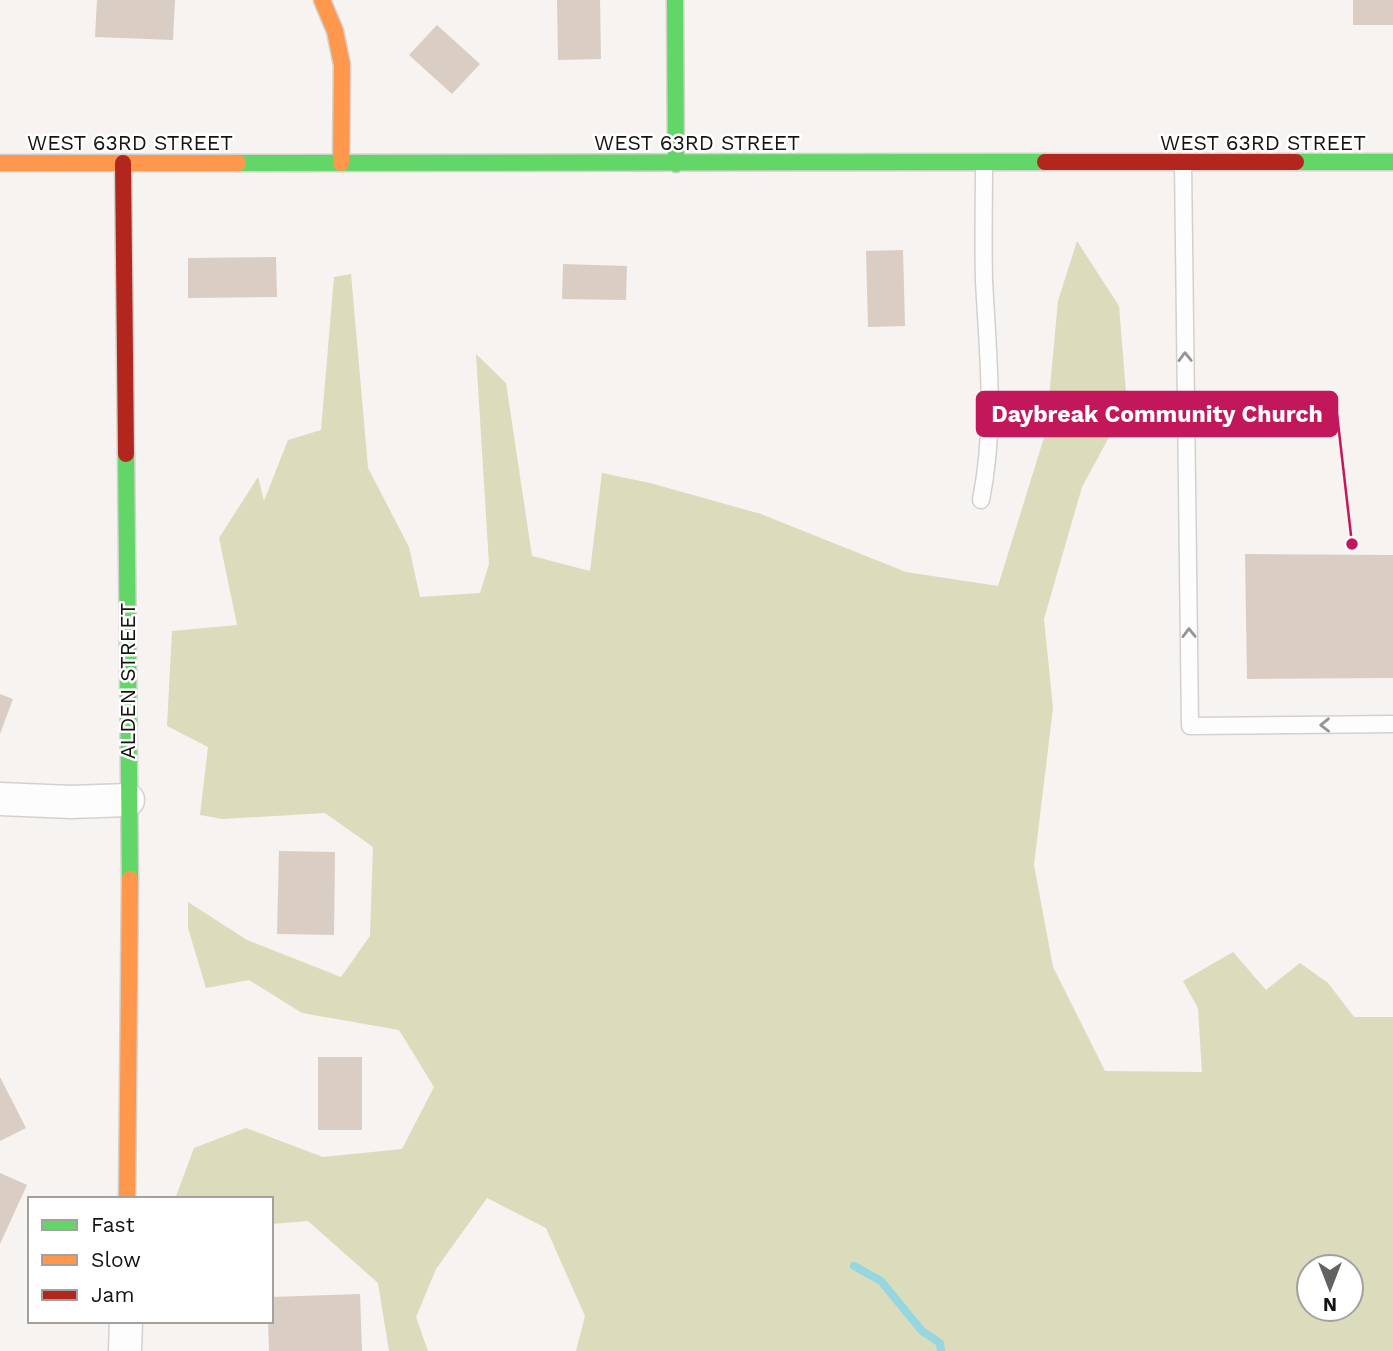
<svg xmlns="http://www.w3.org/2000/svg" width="1393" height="1351" font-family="'Work Sans',sans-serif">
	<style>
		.green { fill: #dadcbb; fill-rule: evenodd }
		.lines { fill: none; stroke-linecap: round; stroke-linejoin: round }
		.stream { stroke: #95d6e0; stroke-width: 8 }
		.building { fill: #dacdc3 }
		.lane-casing { stroke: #d3d1ce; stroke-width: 19 }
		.street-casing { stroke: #d3d1ce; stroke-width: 35 }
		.fast-casing { stroke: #d3d1ce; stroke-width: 19 }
		.slow-casing { stroke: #d3d1ce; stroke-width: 19 }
		.jam-casing { stroke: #d3d1ce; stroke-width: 19 }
		.lane { stroke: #fefdfd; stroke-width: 16 }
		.street { stroke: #fefdfd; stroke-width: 32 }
		.fast { stroke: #63d668; stroke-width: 16 }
		.slow { stroke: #ff974d; stroke-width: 16 }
		.jam { stroke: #b3261e; stroke-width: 16 }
		.oneway { stroke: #969493 }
		.labels { text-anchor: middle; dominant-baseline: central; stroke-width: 5; stroke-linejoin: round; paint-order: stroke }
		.street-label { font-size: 21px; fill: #161411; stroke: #fff }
		.leader { fill: none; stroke: #c2185b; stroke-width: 2.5 }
		.callout-dot { fill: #c2185b; stroke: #fff; stroke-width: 2.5 }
		.callout { fill: #c2185b; stroke: #c2185b; stroke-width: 2.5 }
		.callout-label { font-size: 23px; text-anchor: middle; font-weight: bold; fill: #fff }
	</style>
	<rect width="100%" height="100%" fill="#f6f3f0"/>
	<path class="green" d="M1077 241 1119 306 1127 404 1082 487 1044 619 1053 708 1034 865 1053 967 1105 1071 1202 1072 1198 1008 1183 981 1233 952 1266 990 1300 963 1328 983 1354 1017H1393V1351H576L585 1316 546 1228 487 1198 436 1269 416 1317 428 1351H389L378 1283 308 1221 271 1224V1199H175L194 1148 246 1128 323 1157 402 1149 434 1087 399 1030 302 1013 249 980 206 988 188 928V902L247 940 341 977 370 936 373 847 325 813 222 819 200 815 208 747 167 726 172 631 237 625 219 538 258 477 264 501 288 440 321 430 334 277 351 274 368 468 409 547 420 597 480 593 489 564 476 354 506 383 532 556 590 571 602 473 650 483 761 514 906 572 998 586 1046 431 1058 301ZM1309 1267H1351V1309H1309Z"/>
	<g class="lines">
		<path class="stream" d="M854 1266 881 1281 922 1331 940 1343 941 1351"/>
	</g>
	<path class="building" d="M97 0H175L173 40 95 37Z
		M557 0H600L601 59 558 60Z
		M1353 0H1393V25H1353Z
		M437 25 480 64 452 94 409 55Z
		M903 250 905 326 868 327 866 251Z
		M276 257 277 297 188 298V258Z
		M563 264 627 266 626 300 562 299Z
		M1245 554 1393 555V678L1247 679Z
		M0 694 13 699 0 734Z
		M279 851 335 852 334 935 277 934Z
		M318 1057H362V1130H318Z
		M0 1077 26 1128 0 1141Z
		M0 1173 27 1185 0 1244Z
		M360 1294 362 1351H269L268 1321H271V1297Z"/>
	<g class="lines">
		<g class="lane-casing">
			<path id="lane" d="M1183 163 1190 726 1393 724
				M981 500C996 424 988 357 984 281 983 242 984 202 984 163"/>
		</g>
		<g class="street-casing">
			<path id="street" d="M0 799 71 802 128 800
				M125 1351 126 1321"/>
		</g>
		<g class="fast-casing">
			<path id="fast" d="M675 0 676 164
				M1296 162H1393
				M238 163 1045 162
				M126 454 130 879"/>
		</g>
		<g class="slow-casing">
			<path id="slow" d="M322 0 335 31 342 65 341 163
				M0 163H238
				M127 1199 130 879"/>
		</g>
		<g class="jam-casing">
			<path id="jam" d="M1045 162H1296
				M123 163 126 454"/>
		</g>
		<use href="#lane" class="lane"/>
		<use href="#street" class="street"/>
		<use href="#fast" class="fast"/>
		<use href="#slow" class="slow"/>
		<use href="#jam" class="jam"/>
	</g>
	<defs><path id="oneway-chevron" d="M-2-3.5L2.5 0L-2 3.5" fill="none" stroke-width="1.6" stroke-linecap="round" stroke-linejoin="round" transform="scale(1.75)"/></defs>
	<g class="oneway">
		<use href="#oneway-chevron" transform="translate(1185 357) rotate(-91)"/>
		<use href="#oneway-chevron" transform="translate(1189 633) rotate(-91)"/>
		<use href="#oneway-chevron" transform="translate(1325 725) rotate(179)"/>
	</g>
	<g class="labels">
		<g class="street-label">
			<text x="130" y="142">WEST 63RD STREET</text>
			<text x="697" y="142">WEST 63RD STREET</text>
			<text x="1263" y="142">WEST 63RD STREET</text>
			<text transform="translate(127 681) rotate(-90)">ALDEN STREET</text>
		</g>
	</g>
	<path class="leader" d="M1352 544L1337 414"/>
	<circle class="callout-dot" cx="1352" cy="544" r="7"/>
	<rect class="callout" x="977" y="392" width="360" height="44" rx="7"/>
	<g class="callout-label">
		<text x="1157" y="422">Daybreak Community Church</text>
	</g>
	<rect x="28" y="1197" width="245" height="126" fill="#ffffff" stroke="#a2a1a0" stroke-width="2"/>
	<rect x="42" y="1220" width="35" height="10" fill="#63d668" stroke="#a2a1a0" stroke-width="2"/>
	<text x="91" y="1232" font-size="21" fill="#161411">Fast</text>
	<rect x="42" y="1255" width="35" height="10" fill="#ff974d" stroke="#a2a1a0" stroke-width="2"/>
	<text x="91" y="1267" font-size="21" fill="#161411">Slow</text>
	<rect x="42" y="1290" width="35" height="10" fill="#b3261e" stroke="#a2a1a0" stroke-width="2"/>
	<text x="91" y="1302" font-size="21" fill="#161411">Jam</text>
	<g transform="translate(1330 1288) rotate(180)"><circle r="33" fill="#ffffff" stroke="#a2a1a0" stroke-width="2"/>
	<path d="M0-5L12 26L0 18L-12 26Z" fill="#64625f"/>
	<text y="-10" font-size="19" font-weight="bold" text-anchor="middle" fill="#161411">N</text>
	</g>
</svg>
